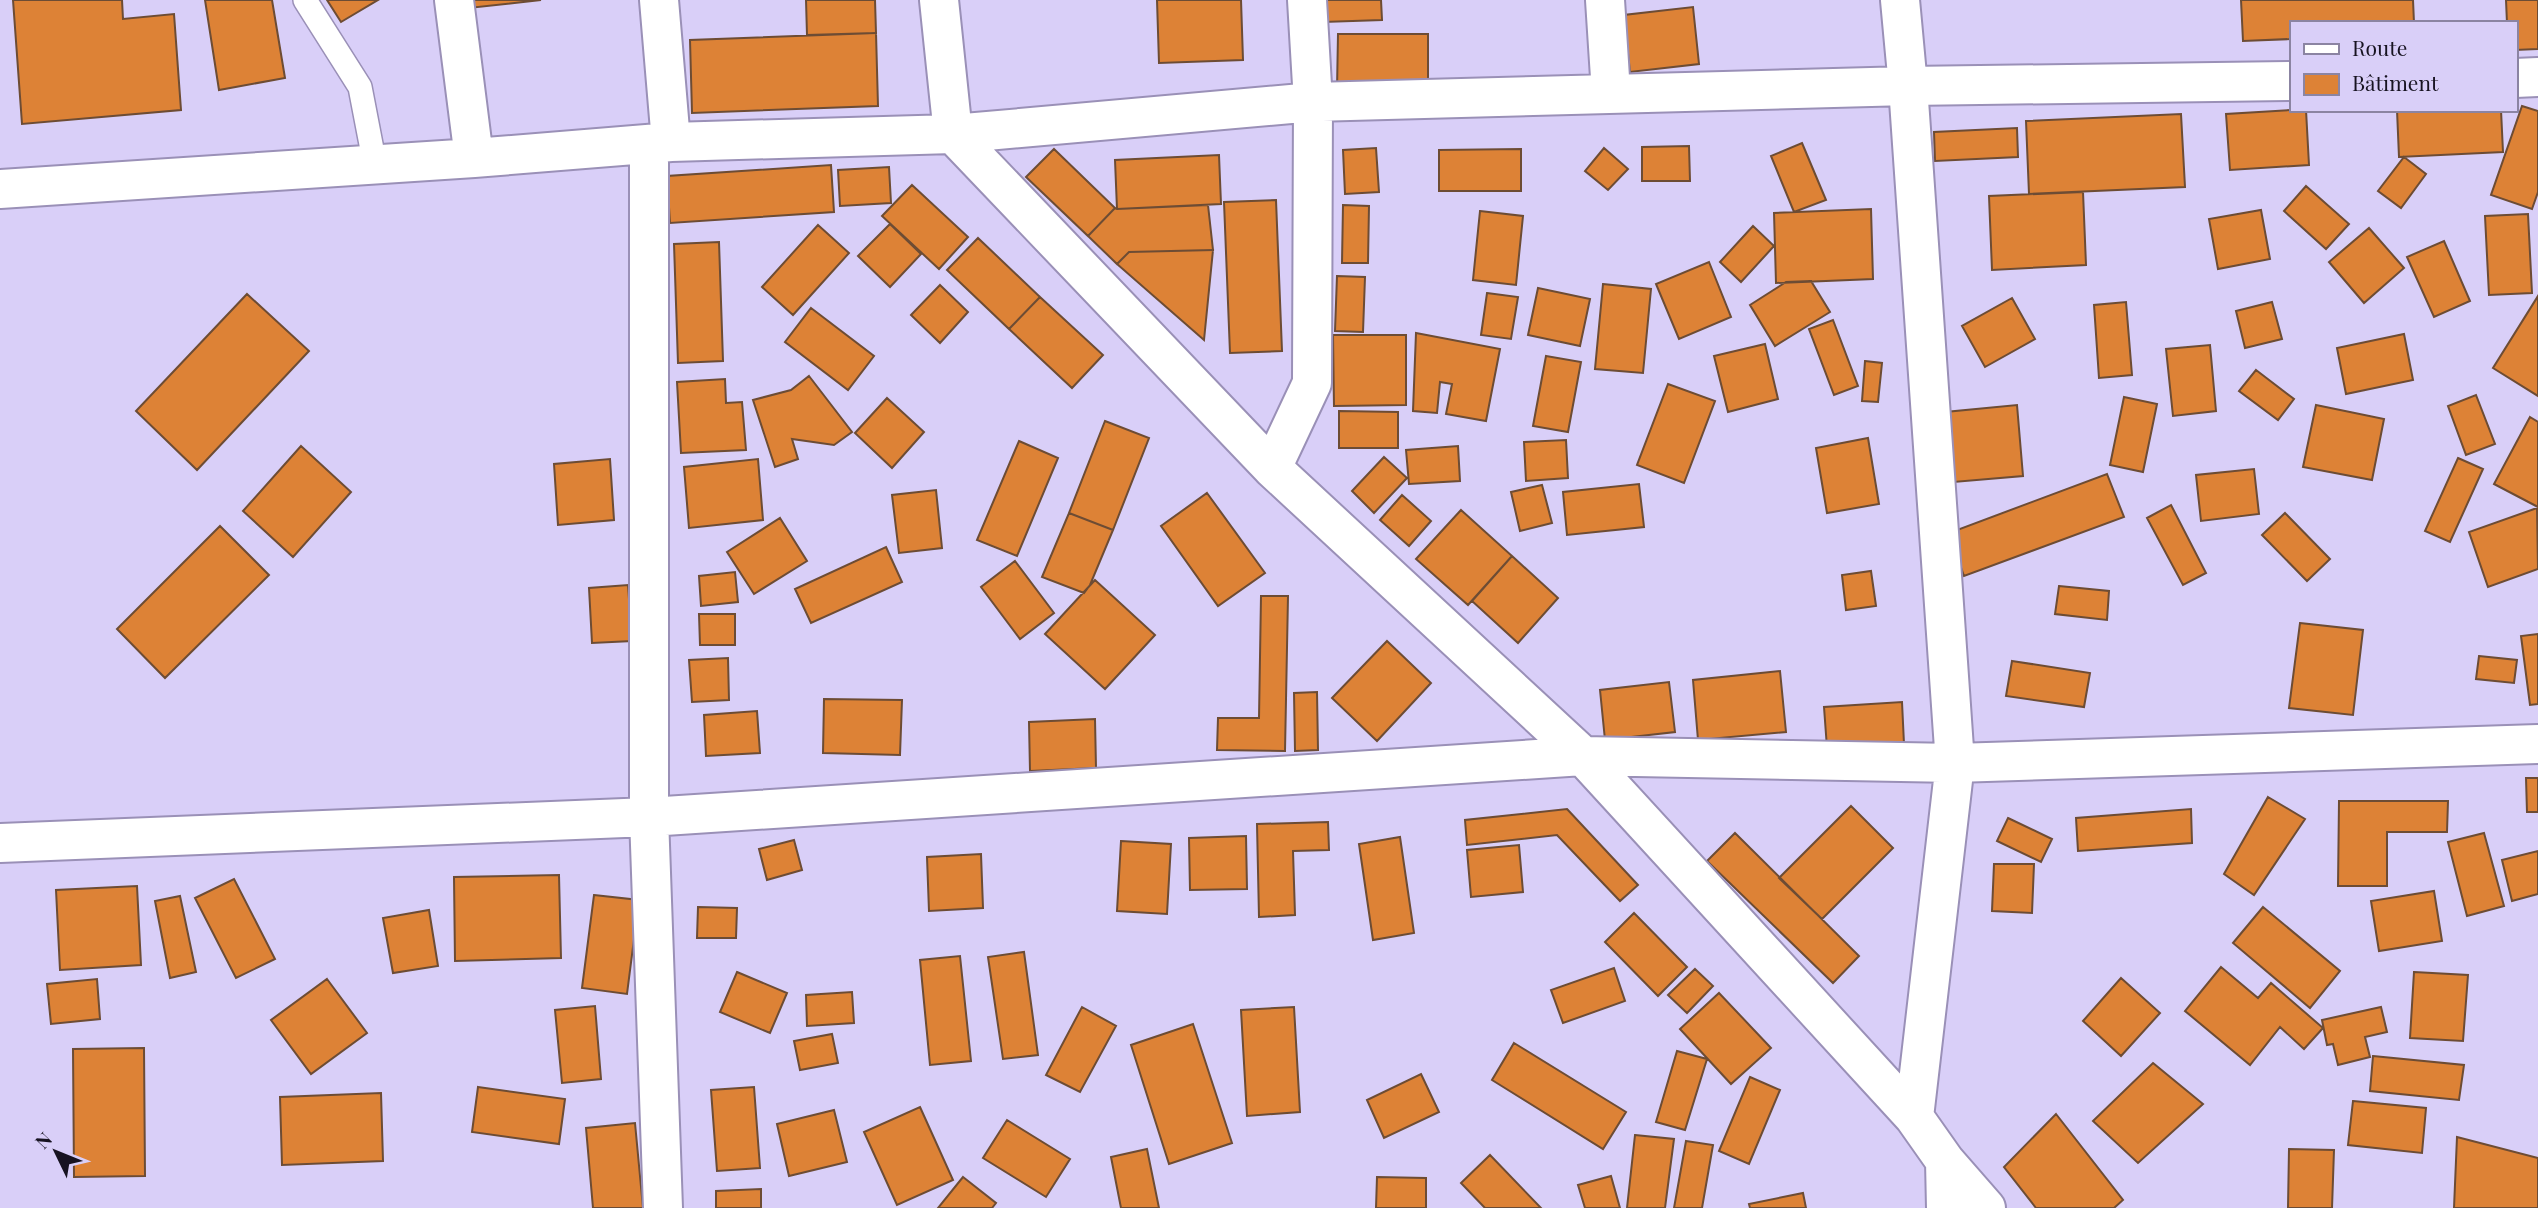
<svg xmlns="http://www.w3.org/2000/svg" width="2538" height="1208" font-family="'Playfair Display',serif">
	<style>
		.building { fill: #dd8236; stroke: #6d4c34; stroke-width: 2 }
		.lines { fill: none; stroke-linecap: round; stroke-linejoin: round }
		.lane-casing { stroke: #9a90b7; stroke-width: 26 }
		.street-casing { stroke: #9a90b7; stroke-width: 42 }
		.lane { stroke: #fff; stroke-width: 23 }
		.street { stroke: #fff; stroke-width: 38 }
	</style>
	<rect width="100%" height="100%" fill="#d9cff8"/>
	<path class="building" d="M13 0H122L123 19 174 14 181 110 22 124Z
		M205 0H272L285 78 219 90Z
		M327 0H378L341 22Z
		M468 0H541L469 8Z
		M806 0H875L876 33 807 35Z
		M1157 0H1241L1243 60 1159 63Z
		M1323 0H1381L1382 20 1323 22Z
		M2241 0H2413L2414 23H2291V39L2243 41Z
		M2506 0H2538V49L2515 50V23H2507Z
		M1693 7 1699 64 1630 72 1624 15Z
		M876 33 878 106 692 113 690 40Z
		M1338 34H1428V91L1337 90Z
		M2522 106 2538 111V192L2532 209 2491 195Z
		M2291 110H2306L2309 165 2230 170 2226 114Z
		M2397 110H2501L2503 152 2399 157Z
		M2181 114 2185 187 2029 194 2026 121Z
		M2017 128 2018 157 1935 161 1934 132Z
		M1802 143 1826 200 1794 212 1771 156Z
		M1689 146 1690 181H1642V147Z
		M1376 148 1379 192 1345 194 1343 150Z
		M1604 148 1628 169 1608 190 1585 171Z
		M1054 149 1115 208 1088 236 1026 177Z
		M1521 149V191H1439V150Z
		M1219 155 1221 204 1117 209 1115 160Z
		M2404 157 2426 174 2401 208 2378 191Z
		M831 165 834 212 670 223 667 176Z
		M889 167 891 203 840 206 838 170Z
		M912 185 968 237 939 269 882 216Z
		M2306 186 2349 224 2326 249 2284 211Z
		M2083 192 2086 265 1992 270 1989 196Z
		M1276 200 1282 351 1230 353 1224 202Z
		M1208 205 1213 250 1129 252 1117 264 1088 236 1115 208 1117 209Z
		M1343 205 1369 206 1368 263H1342Z
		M1871 209 1873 279 1776 283 1774 213Z
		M2261 210 2270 259 2218 269 2209 219Z
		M1480 211 1523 216 1516 285 1473 280Z
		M2528 214 2532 293 2489 295 2485 216Z
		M890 224 921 254 890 287 858 256Z
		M818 225 849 253 793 315 762 287Z
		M1753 226 1774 246 1741 282 1720 262Z
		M2369 228 2404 268 2364 303 2329 262Z
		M978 238 1040 297 1009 329 947 270Z
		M2444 241 2470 301 2434 317 2407 257Z
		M719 242 723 361 678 363 674 244Z
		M1213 250 1204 340 1117 264 1129 252Z
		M1709 262 1731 317 1679 339 1656 284Z
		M1337 276 1365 277 1363 332 1335 331Z
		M1811 281 1830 312 1775 346 1750 305 1786 282Z
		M1603 284 1651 289 1643 373 1595 369Z
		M940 285 968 312 940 343 911 315Z
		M1538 288 1590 299 1580 346 1528 335Z
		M1487 293 1518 297 1511 339 1481 335Z
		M247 294 309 351 197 470 136 411Z
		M2538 296V396L2493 368Z
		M1040 297 1103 355 1072 388 1009 329Z
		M2012 298 2035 339 1985 367 1962 326Z
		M2126 302 2132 375 2099 378 2094 305Z
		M2272 302 2282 339 2245 348 2236 311Z
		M811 308 874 356 848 390 785 342Z
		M1833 320 1858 386 1834 395 1809 329Z
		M1416 333 1500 349 1486 421 1446 414 1452 384 1440 382 1437 413 1413 411Z
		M2404 334 2413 380 2346 394 2337 348Z
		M1333 335H1406V405L1334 406Z
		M1765 344 1778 399 1728 412 1714 356Z
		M2210 345 2216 411 2173 416 2166 349Z
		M1546 356 1581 362 1568 432 1533 426Z
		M1865 361 1882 363 1878 402 1862 401Z
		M2256 370 2294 399 2278 420 2239 391Z
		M809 376 852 432 834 445 792 439 798 459 775 467 753 400 791 390Z
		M725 379 726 403 742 402 746 450 681 453 677 382Z
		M1668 384 1715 401 1684 483 1637 465Z
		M2476 395 2495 444 2466 455 2448 406Z
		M2124 397 2157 404 2143 472 2110 465Z
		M887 398 924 432 892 468 855 433Z
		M2017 405 2023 476 1942 483 1935 413Z
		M2316 405 2384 419 2372 480 2303 467Z
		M1339 411 1398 412V448H1339Z
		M2530 417 2538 422V507L2494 484Z
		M1105 421 1149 438 1113 530 1069 513Z
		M1868 438 1879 504 1827 513 1816 448Z
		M1566 440 1568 478 1526 481 1524 442Z
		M1019 441 1058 458 1017 556 977 540Z
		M301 446 351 492 293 557 243 511Z
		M1458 446 1460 481 1409 484 1406 450Z
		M1384 457 1407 478 1374 513 1352 491Z
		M2458 458 2483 469 2450 542 2425 531Z
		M610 459 614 520 558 525 554 464Z
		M758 459 763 520 689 528 684 467Z
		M2254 469 2259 514 2201 521 2196 475Z
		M2107 474 2124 517 1964 576 1949 533Z
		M1639 484 1644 527 1567 535 1563 492Z
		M1542 485 1552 523 1520 531 1511 492Z
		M936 490 942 548 899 553 892 495Z
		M1207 493 1265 573 1218 606 1161 526Z
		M1402 495 1431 521 1409 546 1380 520Z
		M2171 505 2206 573 2183 585 2147 518Z
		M2537 508 2538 569 2488 587 2469 532Z
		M1461 510 1512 556 1468 605 1416 559Z
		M1069 513 1113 530 1090 585 1084 593 1042 577Z
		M2285 513 2330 559 2307 581 2262 535Z
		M780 518 807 561 754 594 727 552Z
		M220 526 269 575 165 678 117 629Z
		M886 547 902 582 811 623 795 589Z
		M1512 556 1558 598 1518 643 1472 601Z
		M1015 561 1054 613 1020 639 981 587Z
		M1871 571 1876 606 1846 610 1842 575Z
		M735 572 738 602 701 606 699 576Z
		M1095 580 1155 635 1105 689 1045 634Z
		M628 585 632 641 592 643 589 588Z
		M2059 586 2109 591 2107 620 2055 614Z
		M1261 596H1288L1285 751 1217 750 1218 718H1259Z
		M699 614H735V645H700Z
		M2300 623 2363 630 2353 715 2289 708Z
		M2538 634V704L2530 705 2521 636Z
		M1387 641 1431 683 1377 741 1332 698Z
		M2479 656 2517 660 2514 683 2476 679Z
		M728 658 729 700 692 702 689 660Z
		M2012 661 2090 673 2084 707 2006 696Z
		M1780 671 1786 732 1698 740 1693 680Z
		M1669 682 1675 732 1605 740 1600 690Z
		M1317 692 1318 750 1295 751 1294 693Z
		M824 699 902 700 900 755 823 753Z
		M1902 702 1904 744 1827 748 1824 707Z
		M757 711 760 753 706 756 704 715Z
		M1095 719 1096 768 1030 771 1029 722Z
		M2526 778H2538V812H2527Z
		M2268 797 2305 819 2254 895 2224 874Z
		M2339 801H2448L2447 832H2387V886H2338Z
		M1851 806 1893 848 1822 919 1779 878Z
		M1567 809 1638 885 1620 901 1557 835 1467 845 1465 820Z
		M2191 809 2192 843 2078 851 2076 818Z
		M2008 818 2052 839 2041 862 1997 841Z
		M1328 822 1329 850 1293 851 1295 915 1259 917 1257 824Z
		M1735 833 1859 956 1833 983 1707 861Z
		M2484 833 2504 906 2467 916 2448 842Z
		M1246 836 1247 889 1190 890 1189 838Z
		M1400 837 1414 933 1373 940 1359 844Z
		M794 840 802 870 767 880 759 849Z
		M1121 841 1171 844 1167 914 1117 911Z
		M1519 845 1523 892 1471 897 1467 850Z
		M2538 851V894L2512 901 2502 860Z
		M981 854 983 908 929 911 927 857Z
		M1994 864H2034L2032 913 1992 911Z
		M559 875 561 958 455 961 454 877Z
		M234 879 275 959 236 978 195 898Z
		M137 886 141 965 60 970 56 890Z
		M2434 891 2442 941 2379 951 2371 901Z
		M594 895 639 900 627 994 582 988Z
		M180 896 196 972 170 978 155 901Z
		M698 907 737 908 736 938H697Z
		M2263 907 2340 971 2310 1008 2233 943Z
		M429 910 438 966 393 973 383 918Z
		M1634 913 1687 967 1658 996 1605 942Z
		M1024 952 1038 1055 1003 1059 988 957Z
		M960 956 971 1061 930 1065 920 960Z
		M2221 967 2258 998 2271 983 2323 1028 2304 1049 2280 1027 2250 1065 2185 1011Z
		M1614 968 1625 1001 1563 1023 1551 990Z
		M1695 969 1713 986 1687 1013 1668 995Z
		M737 972 787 993 770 1033 720 1012Z
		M2414 972 2468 975 2463 1041 2410 1038Z
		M2121 978 2160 1013 2121 1056 2083 1021Z
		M97 979 100 1019 51 1024 47 984Z
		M327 979 367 1033 311 1074 271 1020Z
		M852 992 854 1023 807 1026 806 995Z
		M1719 993 1771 1048 1731 1084 1680 1029Z
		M595 1006 601 1079 562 1083 555 1010Z
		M1082 1007 1116 1026 1080 1092 1046 1075Z
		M1294 1007 1300 1112 1247 1116 1241 1010Z
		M2381 1007 2387 1032 2365 1037 2370 1057 2338 1065 2333 1044 2327 1045 2322 1020Z
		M1193 1024 1232 1143 1169 1164 1131 1045Z
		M832 1034 838 1063 800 1070 794 1041Z
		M1514 1043 1626 1112 1603 1149 1492 1080Z
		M144 1048 145 1176 74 1177 73 1049Z
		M1677 1051 1707 1059 1685 1130 1656 1122Z
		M2373 1056 2464 1065 2459 1100 2370 1091Z
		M2153 1063 2203 1104 2138 1163 2093 1121Z
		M1421 1074 1439 1112 1384 1138 1367 1100Z
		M1750 1077 1780 1090 1749 1164 1719 1151Z
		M478 1087 565 1099 559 1144 472 1132Z
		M754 1087 760 1168 717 1171 711 1090Z
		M381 1093 383 1161 282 1165 280 1097Z
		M2353 1101 2426 1108 2422 1153 2348 1145Z
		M920 1107 953 1180 897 1205 864 1132Z
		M834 1110 847 1162 789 1176 777 1124Z
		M2056 1114 2123 1200 2114 1208H2036L2004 1167Z
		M1007 1120 1070 1159 1046 1197 983 1158Z
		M635 1123 643 1208H593L586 1128Z
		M1635 1135 1674 1139 1665 1208H1627Z
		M2457 1137 2538 1158V1208H2454Z
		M1686 1141 1713 1145 1702 1208H1674Z
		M1147 1149 1159 1208H1121L1111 1157Z
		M2289 1149 2334 1150 2332 1208H2288Z
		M1490 1155 1541 1208H1485L1461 1183Z
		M1611 1176 1620 1208H1585L1578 1185Z
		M963 1177 996 1203 992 1208H938Z
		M1377 1177 1426 1178V1208H1376Z
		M761 1189V1208H716V1191Z
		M1803 1193 1806 1208H1750L1749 1204Z"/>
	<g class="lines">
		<g class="lane-casing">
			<path id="lane" d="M305 0 360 87 375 165"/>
		</g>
		<g class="street-casing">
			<path id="street" d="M454 0 474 158
				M659 0 671 142
				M939 0 953 134 1272 468 1583 756 1914 1117 1945 1161 1986 1208
				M1605 0 1611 93
				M1900 0 1908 86 1955 763 1914 1117
				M2515 78 2538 77
				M649 145V817L663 1208
				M0 189 474 158 671 142 953 134 1313 102 1908 86 2291 81
				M1272 468 1312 383 1313 102 1307 0
				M0 843 649 817 1583 756 1955 763 2538 744
				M1945 1161 1946 1208"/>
		</g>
		<use href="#lane" class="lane"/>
		<use href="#street" class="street"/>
	</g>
	<rect x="2290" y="21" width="228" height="91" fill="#d9cff8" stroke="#8b84a2" stroke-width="2"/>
	<rect x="2304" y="44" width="35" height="10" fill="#ffffff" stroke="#8b84a2" stroke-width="2"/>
	<text x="2352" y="56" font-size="21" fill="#171321">Route</text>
	<rect x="2304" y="74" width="35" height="21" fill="#dd8236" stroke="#8b84a2" stroke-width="2"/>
	<text x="2352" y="91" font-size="21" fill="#171321">Bâtiment</text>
	<g transform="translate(56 1152) rotate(313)" stroke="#d9cff8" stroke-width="5" paint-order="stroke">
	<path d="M0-5L12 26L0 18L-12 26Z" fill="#171321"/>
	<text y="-10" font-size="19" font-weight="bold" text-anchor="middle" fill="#171321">N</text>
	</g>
</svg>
